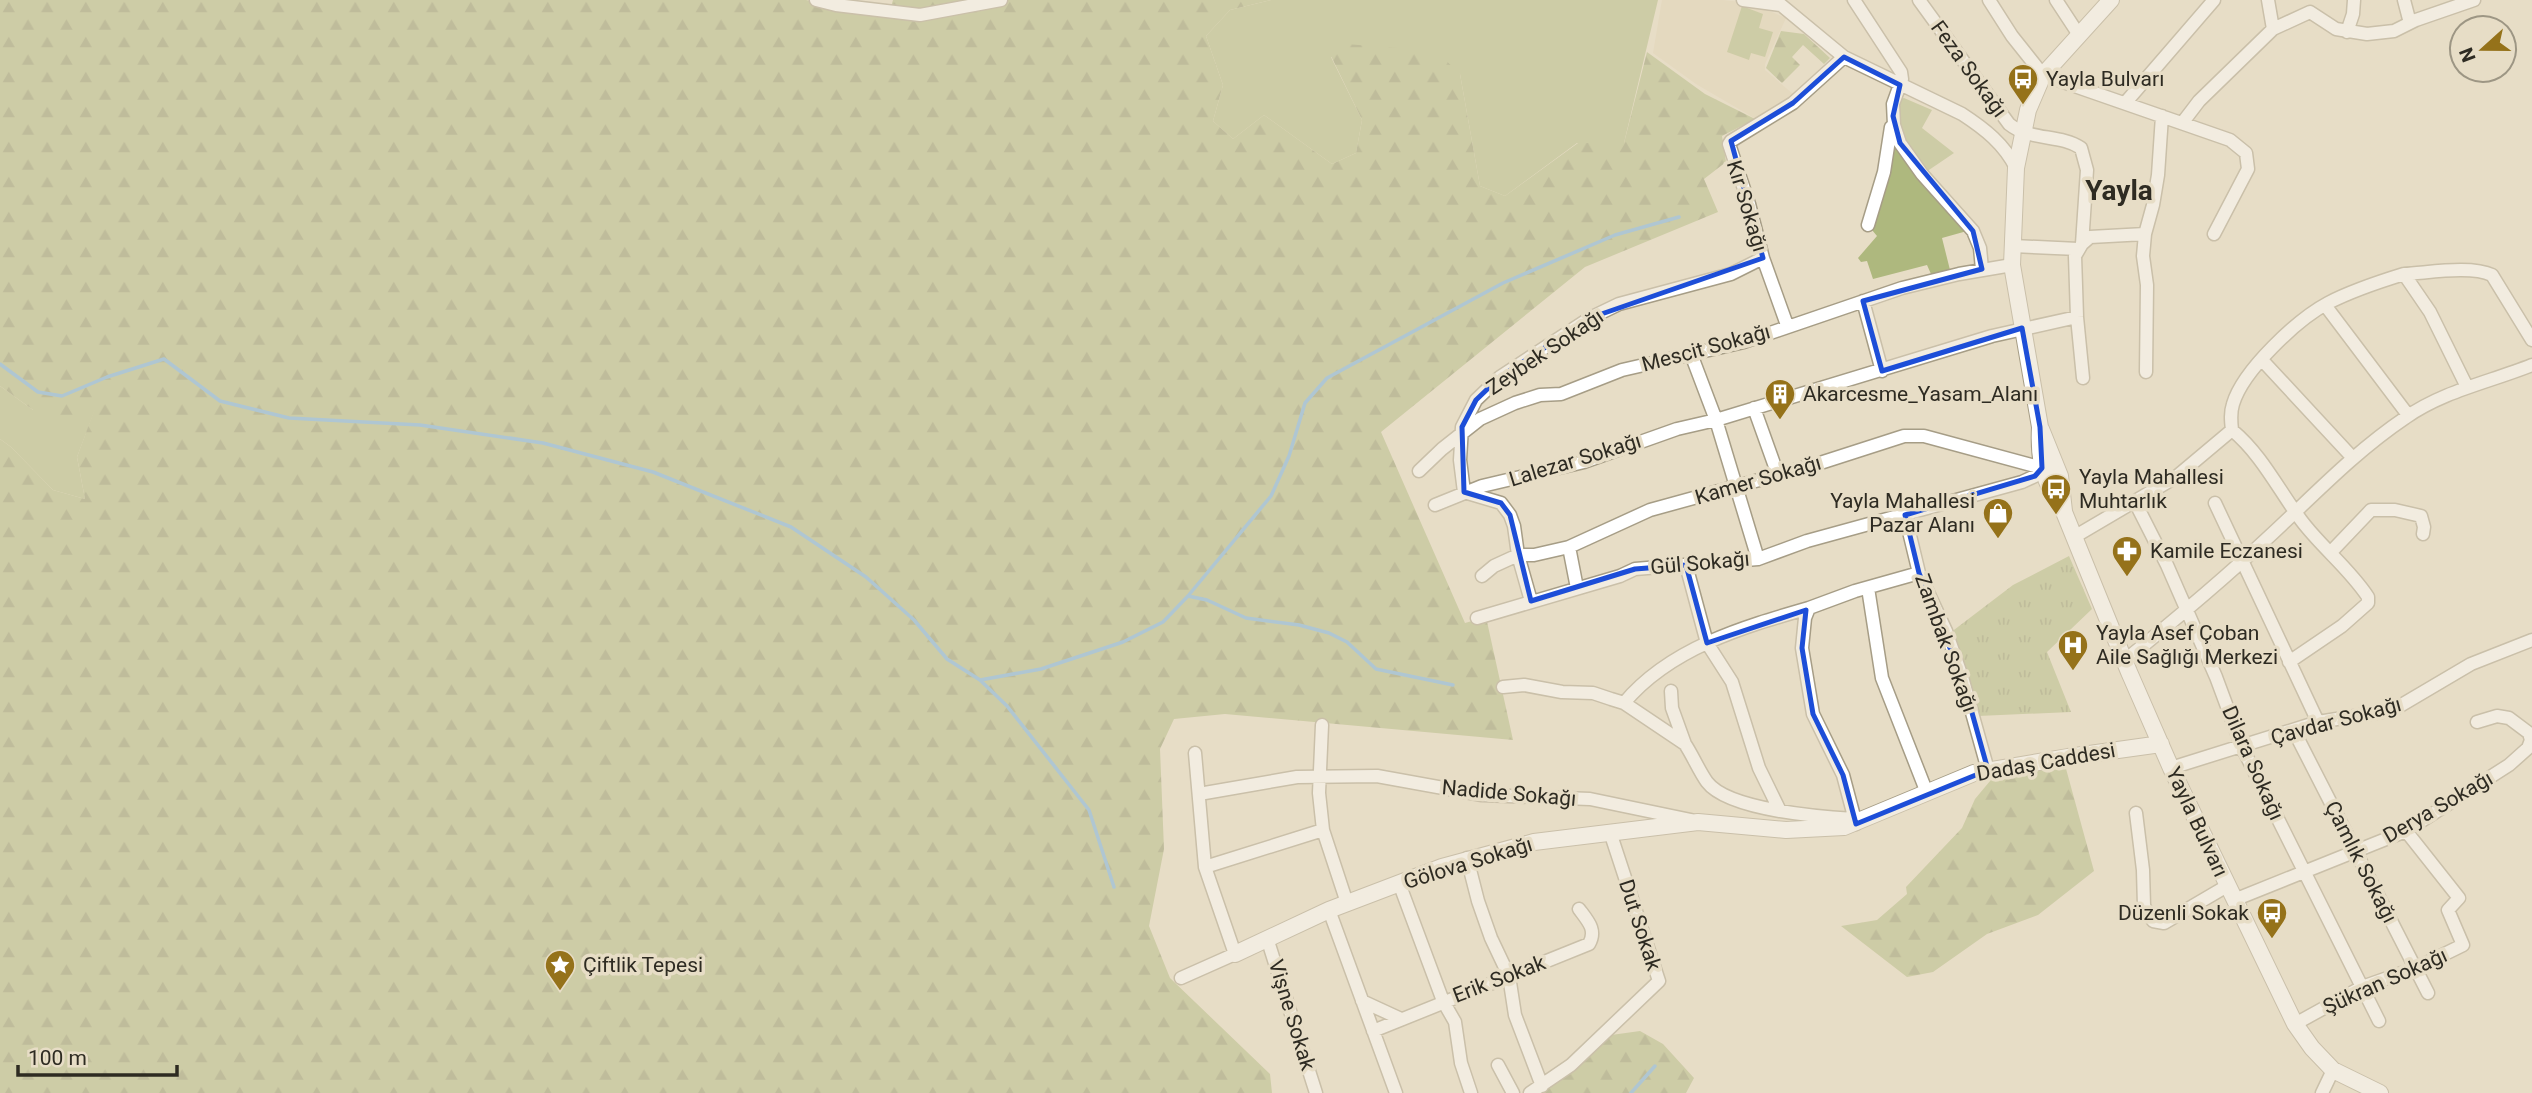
<svg xmlns="http://www.w3.org/2000/svg" width="2532" height="1093" font-family="Roboto,sans-serif">
	<style>
		.built { fill: #e1d4b5 }
		.grass { fill: #aeb87e }
		.forest { fill: url(#forest-firs) }
		.park { fill: url(#park-tufts) }
		.lines { fill: none; stroke-linecap: round; stroke-linejoin: round }
		.stream { stroke: #6aace1; stroke-width: 3.5 }
		.street-casing { stroke: #a69d86; stroke-width: 15 }
		.secondary-casing { stroke: #a69d86; stroke-width: 18 }
		.street { stroke: #fff; stroke-width: 12 }
		.secondary { stroke: #fff; stroke-width: 16 }
		.marked { fill: none; stroke: #1d4ed8; stroke-width: 5; stroke-linejoin: round }
		.labels { text-anchor: middle; dominant-baseline: central; stroke-width: 7; stroke-linejoin: round; paint-order: stroke }
		.street-label { font-size: 21px; fill: #2e2b22; stroke: #e7ddc6 }
		.poi-label { font-size: 21px; fill: #2e2b22; stroke: #e7ddc6; text-anchor: start }
		.district-label { font-size: 28px; font-weight: bold; fill: #2e2b22; stroke: #e7ddc6 }
	</style>
	<defs>
		<pattern id="forest-firs" width="22" height="20" patternUnits="userSpaceOnUse" patternTransform="scale(1.75)"><rect width="22" height="20" fill="#aeb87e"/><path d="M5 1l3.5 6h-7zM16 11l3.5 6h-7z" fill="#8e9667"/></pattern>
		<pattern id="park-tufts" width="24" height="20" patternUnits="userSpaceOnUse" patternTransform="scale(1.75)"><rect width="24" height="20" fill="#aeb87e"/><path d="M3 7l-1-3M5 7V3M7 7l1-3M15 17l-1-3M17 17v-4M19 17l1-3" fill="none" stroke="#8e9667"/></pattern>
	</defs>
	<rect width="100%" height="100%" fill="#e7ddc6"/>
	<path class="built" d="M1662 0H1722L1750 3 1786 18 1765 64V70L1793 94 1771 113 1756 119 1696 84 1653 53Z"/>
	<path class="grass" d="M1271 0H1658L1624 143H1577L1505 196 1480 186 1460 74 1331 57 1362 120 1356 153 1332 164 1264 115 1233 139 1213 121 1223 85 1206 36 1230 10Z
		M1742 6 1763 14 1759 28 1773 32 1765 57 1751 53 1749 60 1727 52Z
		M1904 98 1932 110 1922 128 1954 153 1926 172C1910 147 1893 131 1900 99Z
		M1890 145H1896L1924 187 1967 231 1942 238 1950 270 1931 274 1927 265 1873 279 1867 261 1861 262 1858 258 1877 236 1872 230 1887 179Z
		M0 386 33 410 96 407 77 457 85 499 53 490 11 447 0 439Z"/>
	<path class="forest" d="M0 0H806L888 17 893 0H1271L1230 10 1206 36 1223 85 1213 121 1233 139 1264 115 1332 164 1356 153 1362 120 1331 56 1333 43 1436 51 1460 74 1480 186 1505 196 1578 143H1624L1647 52 1705 94 1755 119 1722 136 1726 162 1704 179 1718 212 1585 267 1381 432 1465 623 1486 617 1513 740 1225 714 1174 719 1160 749 1164 849 1149 926 1170 978 1270 1074 1272 1093H0V439L11 447 53 490 85 499 77 457 95 408 62 423 33 410 0 386Z
		M1781 31 1804 34 1830 58 1824 64 1803 45 1792 57 1800 65 1782 83 1766 68Z
		M2065 765 2094 871 2038 915 1987 934 1933 972 1907 977 1841 926 1877 920 1907 894 1906 887 1962 828 1975 799 1995 775Z
		M1640 1031 1663 1044 1694 1078 1686 1093H1544L1604 1036Z"/>
	<path class="park" d="M2069 556 2092 609 2047 652 2071 712 1978 716 1950 633 2013 585Z"/>
	<g class="lines">
		<path class="stream" d="M0 364 38 392 62 396 107 377 164 359 220 401 289 418 420 425 543 443 653 472 791 527 866 577 914 620 947 659 980 680 1007 706 1089 810 1114 887
			M1188 596 1207 600 1246 618 1299 625 1329 633 1347 642 1376 669 1453 685
			M980 680 1041 669 1123 642 1163 622 1188 596 1271 496 1289 456 1305 403 1327 378 1503 283 1615 235 1679 217
			M1631 1093 1655 1066"/>
		<g class="street-casing">
			<path id="street" d="M816 0 836 5 920 15 1001 0
				M1743 0 1781 5
				M1775 0 1844 57 1962 114C1985 129 2004 144 2016 168
				M1854 0 1901 72 1902 79 1893 104 1894 125 1900 143 1922 174 1973 231 1980 248 1982 269
				M1919 0 2009 124C2030 141 2060 134 2081 148L2087 170 2082 244
				M1989 0 2012 36 2043 75 2230 140 2246 153 2248 169 2214 234
				M2056 0 2079 35
				M2268 0 2273 29
				M2404 0 2410 23
				M2347 32 2353 14 2354 0
				M2126 102 2214 0
				M2183 122 2199 101 2273 29 2310 12 2336 29 2367 34 2394 31 2416 20 2474 0
				M1868 225 1884 172 1891 127
				M2013 246 2078 249
				M2404 274C2427 273 2471 265 2492 275L2532 340
				M1863 301 1882 371
				M2325 305 2408 415
				M1787 325 1763 258 1749 204 1729 144 1731 141 1793 103 1844 57
				M1691 354 1716 420 1758 559
				M2262 360 2352 457
				M2146 372 2147 285 2143 256 2145 234 2153 205 2158 175 2162 116
				M2083 378 2077 317 2075 256 2082 244 2090 237 2145 234
				M1754 408 1778 475
				M2232 430C2231 421 2230 413 2233 404 2243 370 2298 319 2328 303 2353 290 2378 282 2404 274L2430 312 2467 387
				M1419 471 1442 449 1480 419 1515 403 1540 395 1561 394 1622 370 1744 342 1902 288 1959 274 2012 265
				M2135 502 2167 565 2216 677 2242 747 2379 1021
				M2215 503 2318 722
				M1435 505 1482 486 1584 462 1677 429 1716 420 1992 336 2077 317
				M1905 515 1919 573 1946 631 1962 677 1988 770
				M2074 537 2176 477 2232 430C2262 455 2278 489 2301 520 2321 547 2349 568 2368 597V603L2342 626 2289 662
				M1569 547 1577 588
				M2331 552 2371 510H2395L2421 516 2424 527 2423 534
				M1686 565 1707 643 1732 682 1759 768 1780 811
				M1868 588 1882 678 1927 793
				M1531 601 1518 555 1514 526 1510 515 1501 503 1464 492 1460 460 1462 427 1476 400 1500 377 1590 318 1619 304 1731 274 1763 258
				M1477 618 1620 576 1635 569 1758 559 1807 541 2022 482 2035 476 2042 468 1924 436H1904L1817 464 1650 510 1569 547 1534 555H1518L1494 566 1482 576
				M2124 661C2175 620 2225 578 2273 533 2316 493 2356 451 2405 418 2443 391 2490 382 2532 365
				M1503 687 1524 685 1562 692 1593 693 1611 699 1624 703 1685 744 1672 708 1671 691
				M1624 703C1670 648 1743 627 1809 608
				M1322 725 1319 793 1323 830 1347 903
				M2294 731 2428 993
				M1685 744C1693 756 1699 771 1707 782 1728 810 1821 817 1854 819
				M2171 768 2318 722 2393 710 2471 664 2532 640
				M1199 794 1297 777 1377 776 1482 795 1590 799 1691 820
				M2136 813 2143 870 2144 906 2153 921 2164 923 2227 886
				M1856 824 1843 775 1813 714 1802 648 1805 618 1809 608 1855 591 1919 573
				M1467 858 1478 901 1491 938 1509 976 1515 1015 1542 1086
				M1205 867 1323 830
				M1399 883 1443 1001 1455 1022 1461 1063 1471 1093
				M2234 900 2406 831 2509 765 2528 748 2531 740 2529 733 2509 718 2497 716 2477 722
				M1329 910 1396 1093
				M1267 938 1316 1093
				M1181 978 1235 954 1205 867 1195 753
				M1362 1001 1401 1019
				M2295 1024 2362 987 2416 968 2463 945 2448 910 2459 898 2406 831
				M1373 1031 1589 944C1597 930 1588 921 1579 909
				M1498 1065 1513 1093
				M1530 1093 1571 1065 1659 981 1610 832
				M2322 1093 2333 1070"/>
		</g>
		<g class="secondary-casing">
			<path id="secondary" d="M2111 0 2043 75 2028 110 2016 168 2012 265 2040 427C2038 462 2044 483 2064 512L2129 672 2171 768 2295 1024 2312 1048 2333 1070 2380 1093
				M2041 429 2060 476 2064 511
				M1235 954 1329 910 1442 867 1534 842 1698 822 1786 830 1844 827 1974 773 2068 757 2161 744"/>
		</g>
		<use href="#street" class="street"/>
		<use href="#secondary" class="secondary"/>
	</g>
	<path d="M0 0H2532V1093H0ZM1844 57 1900 85 1893 116 1900 143 1973 231 1982 269 1863 301 1882 371 2022 328 2040 427 2042 468 2035 476 1905 515 1919 573 1962 677 1988 770 1856 824 1843 775 1813 714 1802 648 1806 610 1707 643 1686 565 1635 569 1531 601 1510 515 1501 503 1464 492 1462 427 1476 400 1500 377 1590 318 1763 258 1731 141 1793 103Z" fill="#e7ddc6" fill-opacity=".55" fill-rule="evenodd"/>
	<path class="marked" d="M1844 57 1900 85 1893 116 1900 143 1973 231 1982 269 1863 301 1882 371 2022 328 2040 427 2042 468 2035 476 1905 515 1919 573 1962 677 1988 770 1856 824 1843 775 1813 714 1802 648 1806 610 1707 643 1686 565 1635 569 1531 601 1510 515 1501 503 1464 492 1462 427 1476 400 1500 377 1590 318 1763 258 1731 141 1793 103Z"/>
	<defs>
		<g id="bus-pin" transform="scale(1.575)"><path d="M0 17L-7.5 6A9.5 9.5 0 1 1 7.5 6Z" fill="#95721a" stroke="#e7ddc6"/><path d="M-5-6H5V4H4V6H2V4H-2V6H-4V4H-5ZM-3.5-4V0h7V-4ZM-3.5 1.2v1.5H-2V1.2ZM2 1.2v1.5H3.5V1.2Z" fill="#fff"/></g>
		<g id="building-pin" transform="scale(1.575)"><path d="M0 17L-7.5 6A9.5 9.5 0 1 1 7.5 6Z" fill="#95721a" stroke="#e7ddc6"/><path d="M-4-6H4V6H1V3H-1V6H-4ZM-2.5-4.3h1.7v1.8h-1.7ZM.8-4.3h1.7v1.8H.8ZM-2.5-1h1.7V.8h-1.7ZM.8-1h1.7V.8H.8Z" fill="#fff"/></g>
		<g id="shop-pin" transform="scale(1.575)"><path d="M0 17L-7.5 6A9.5 9.5 0 1 1 7.5 6Z" fill="#95721a" stroke="#e7ddc6"/><path d="M-5-2.5h2.3a2.7 3.5 0 0 1 5.4 0H5L5.5 6h-11ZM-1.5-2.5h3a1.5 2.3 0 0 0-3 0Z" fill="#fff"/></g>
		<g id="pharmacy-pin" transform="scale(1.575)"><path d="M0 17L-7.5 6A9.5 9.5 0 1 1 7.5 6Z" fill="#95721a" stroke="#e7ddc6"/><path d="M-2-6h4v4h4v4h-4v4h-4v-4h-4v-4h4Z" fill="#fff"/></g>
		<g id="hospital-pin" transform="scale(1.575)"><path d="M0 17L-7.5 6A9.5 9.5 0 1 1 7.5 6Z" fill="#95721a" stroke="#e7ddc6"/><path d="M-5-5h3v3.5h4V-5h3V5h-3V1.5h-4V5h-3Z" fill="#fff"/></g>
		<g id="sight-pin" transform="scale(1.575)"><path d="M0 17L-7.5 6A9.5 9.5 0 1 1 7.5 6Z" fill="#95721a" stroke="#e7ddc6"/><path d="M0-6L1.8-2.2L6-1.7L2.9 1.2L3.7 5.4L0 3.3L-3.7 5.4L-2.9 1.2L-6-1.7L-1.8-2.2Z" fill="#fff"/></g>
	</defs>
	<g fill-rule="evenodd">
		<use href="#bus-pin" x="2023" y="79"/>
		<use href="#building-pin" x="1780" y="394"/>
		<use href="#bus-pin" x="2056" y="489"/>
		<use href="#shop-pin" x="1998" y="513"/>
		<use href="#pharmacy-pin" x="2127" y="551"/>
		<use href="#hospital-pin" x="2073" y="645"/>
		<use href="#bus-pin" x="2272" y="913"/>
		<use href="#sight-pin" x="560" y="965"/>
	</g>
	<g class="labels">
		<g class="street-label">
			<text transform="translate(1969 69) rotate(54)">Feza Sokağı</text>
			<text transform="translate(1747 206) rotate(73)">Kır Sokağı</text>
			<text transform="translate(1706 348) rotate(-15)">Mescit Sokağı</text>
			<text transform="translate(1545 352) rotate(-34)">Zeybek Sokağı</text>
			<text transform="translate(1575 460) rotate(-17)">Lalezar Sokağı</text>
			<text transform="translate(1758 480) rotate(-16)">Kamer Sokağı</text>
			<text transform="translate(1700 563) rotate(-5)">Gül Sokağı</text>
			<text transform="translate(1946 643) rotate(70)">Zambak Sokağı</text>
			<text transform="translate(2336 721) rotate(-15)">Çavdar Sokağı</text>
			<text transform="translate(2046 762) rotate(-10)">Dadaş Caddesi</text>
			<text transform="translate(2253 763) rotate(66)">Dilara Sokağı</text>
			<text transform="translate(1509 793) rotate(5)">Nadide Sokağı</text>
			<text transform="translate(2438 807) rotate(-30)">Derya Sokağı</text>
			<text transform="translate(2197 822) rotate(65)">Yayla Bulvarı</text>
			<text transform="translate(2361 862) rotate(63)">Çamlık Sokağı</text>
			<text transform="translate(1468 863) rotate(-17)">Gölova Sokağı</text>
			<text transform="translate(1640 925) rotate(72)">Dut Sokak</text>
			<text transform="translate(1499 979) rotate(-21)">Erik Sokak</text>
			<text transform="translate(2385 981) rotate(-24)">Şükran Sokağı</text>
			<text transform="translate(1292 1015) rotate(73)">Vişne Sokak</text>
		</g>
		<g class="poi-label">
			<text x="2046" y="79">Yayla Bulvarı</text>
			<text x="1803" y="394">Akarcesme_Yasam_Alanı</text>
			<text x="2079" y="477">Yayla Mahallesi<tspan x="2079" dy="24">Muhtarlık</tspan></text>
			<text x="1975" y="501" text-anchor="end">Yayla Mahallesi<tspan x="1975" dy="24">Pazar Alanı</tspan></text>
			<text x="2150" y="551">Kamile Eczanesi</text>
			<text x="2096" y="633">Yayla Asef Çoban<tspan x="2096" dy="24">Aile Sağlığı Merkezi</tspan></text>
			<text x="2249" y="913" text-anchor="end">Düzenli Sokak</text>
			<text x="583" y="965">Çiftlik Tepesi</text>
		</g>
		<g class="district-label">
			<text x="2119" y="190">Yayla</text>
		</g>
	</g>
	<g transform="translate(2483 49) rotate(249)"><circle r="33" fill="#e7ddc6" stroke="#9d9684" stroke-width="2"/>
	<path d="M0-5L12 26L0 18L-12 26Z" fill="#95721a"/>
	<text y="-10" font-size="19" font-weight="bold" text-anchor="middle" fill="#2e2b22">N</text>
	</g>
	<path d="M18 1065v10h159v-10" fill="none" stroke="#2e2b22" stroke-width="3.5"/>
	<text x="28" y="1065" font-size="21" fill="#2e2b22" stroke="#e7ddc6" stroke-width="5" paint-order="stroke">100 m</text>
</svg>
